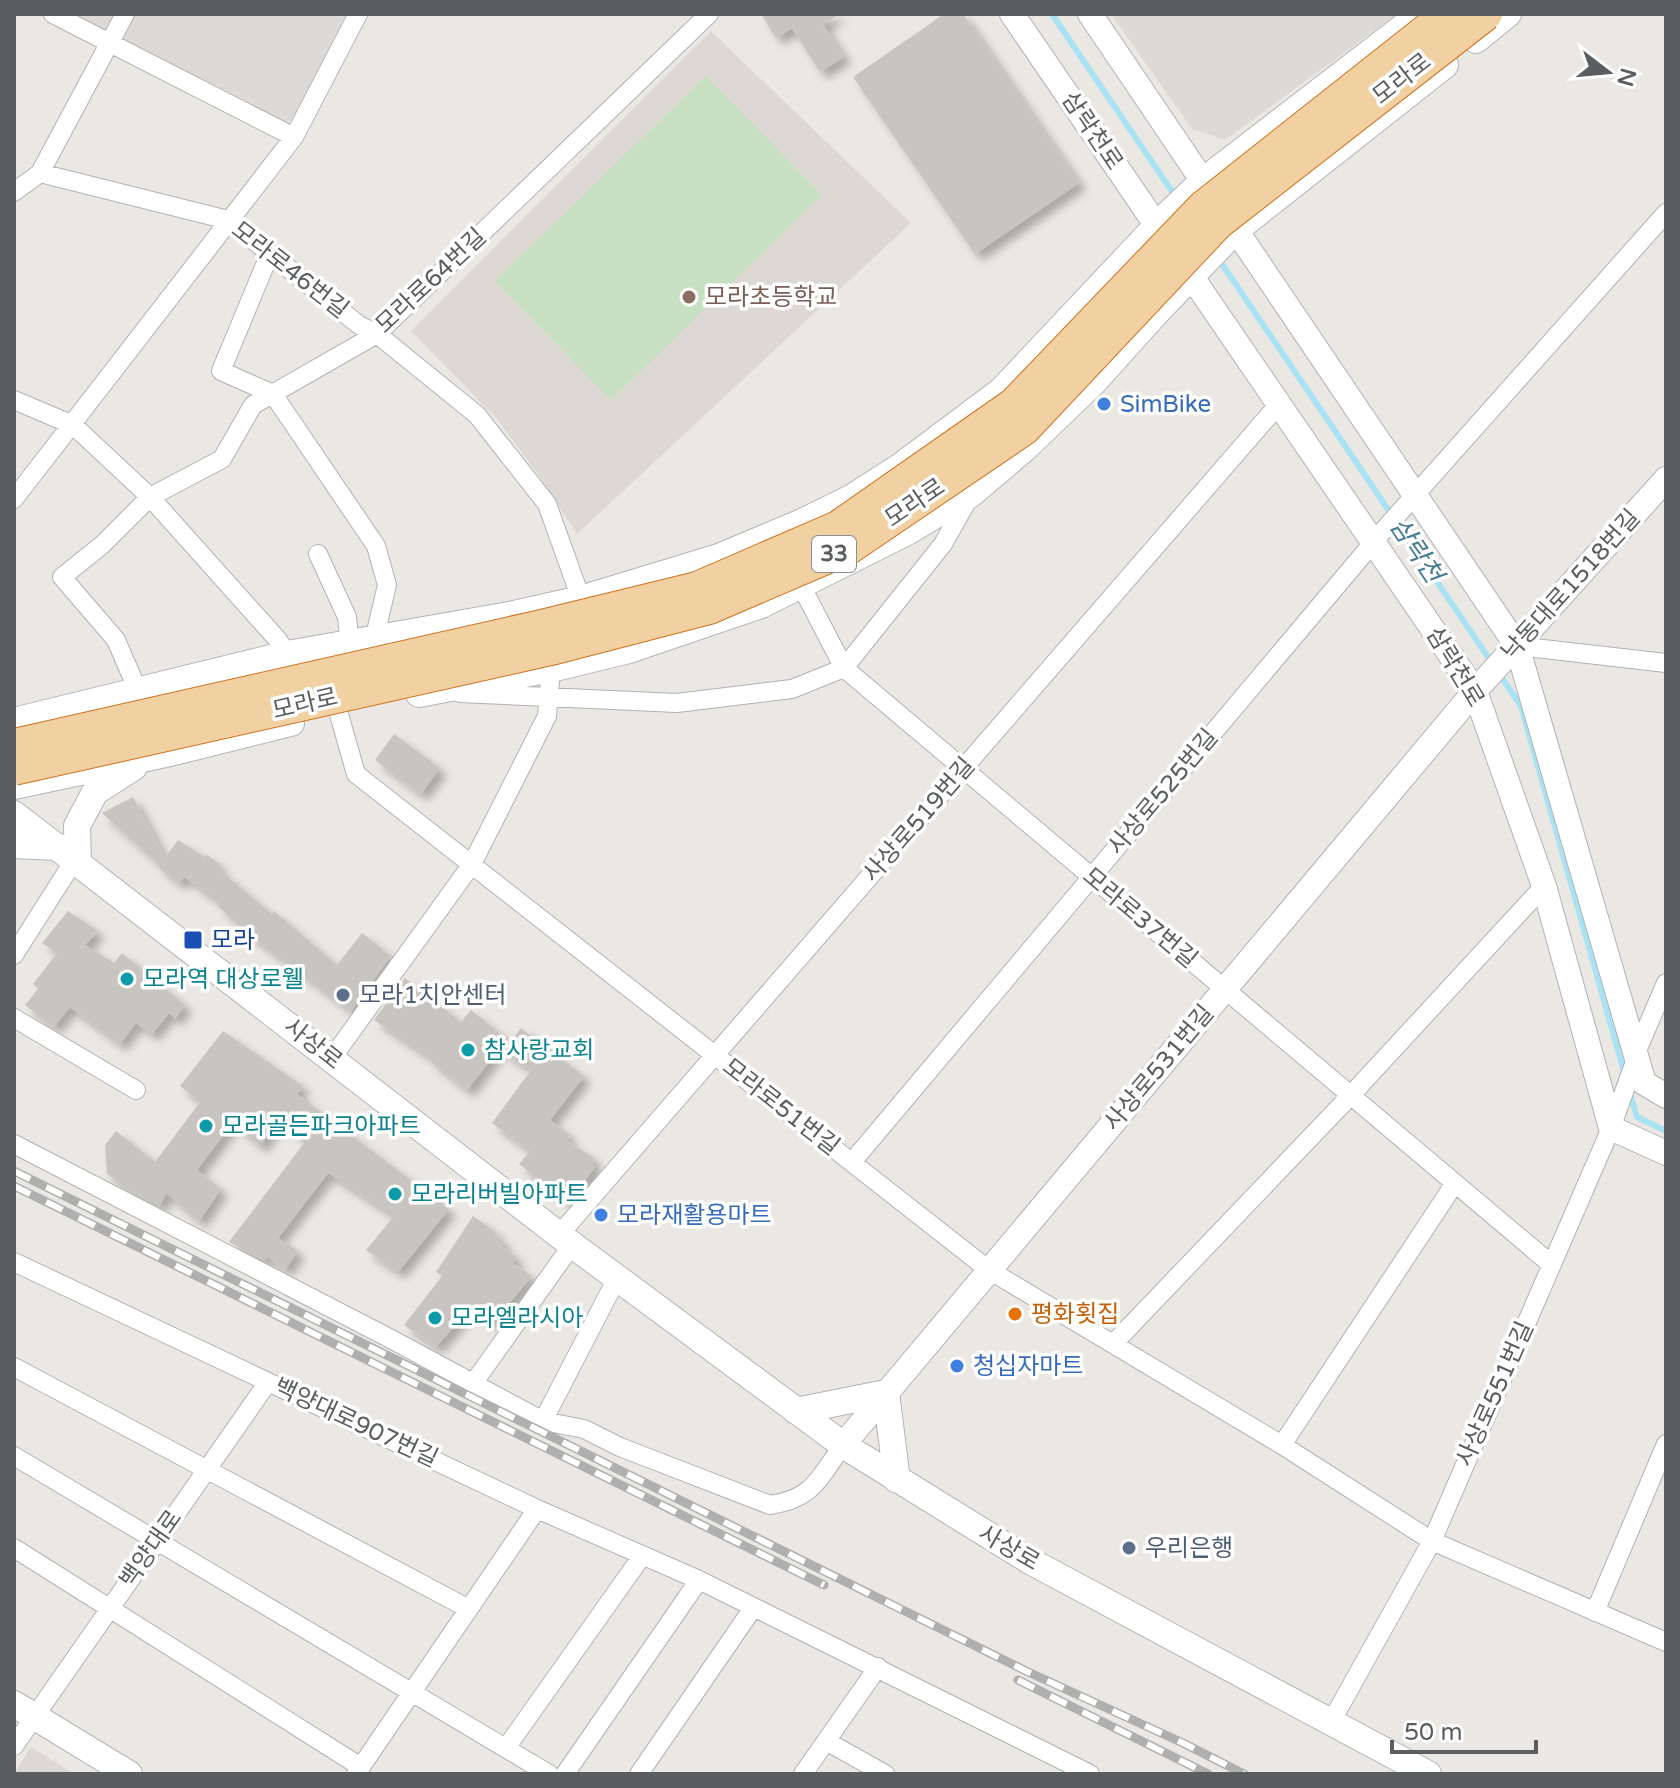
<svg xmlns="http://www.w3.org/2000/svg" width="1680" height="1788" font-family="'Varela Round','Noto Sans KR',sans-serif">
	<style>
		.industrial { fill: #ddd9d6 }
		.education { fill: #ddd8d3 }
		.green { fill: #c7e0c1 }
		.lines { fill: none; stroke-linecap: round; stroke-linejoin: round }
		.stream { stroke: #a9e3f3; stroke-width: 6 }
		.building { fill: #c8c4c0; filter: url(#shadow) }
		.minor-casing { stroke: #afb3b5; stroke-width: 20 }
		.tertiary-casing { stroke: #afb3b5; stroke-width: 26 }
		.secondary-casing { stroke: #b1b5b7; stroke-width: 28 }
		.minor { stroke: #fff; stroke-width: 18 }
		.tertiary { stroke: #fff; stroke-width: 24 }
		.secondary { stroke: #fff; stroke-width: 26 }
		.rail-casing { stroke: #aeafaf; stroke-width: 9 }
		.rail { stroke: #fff; stroke-width: 6; stroke-dasharray: 18; stroke-linecap: butt }
		.trunk-bridge-casing { stroke: #d0721d; stroke-width: 34; stroke-linecap: butt }
		.trunk-bridge { stroke: #f1d0a2; stroke-width: 32 }
		.education-dot { fill: #8d6e63; stroke: #fff; stroke-width: 3 }
		.shop-dot { fill: #3f7fe0; stroke: #fff; stroke-width: 3 }
		.transit-dot { fill: #1a4fb4; stroke: #fff; stroke-width: 3 }
		.culture-dot { fill: #0f9aa8; stroke: #fff; stroke-width: 3 }
		.service-dot { fill: #5c6f8a; stroke: #fff; stroke-width: 3 }
		.food-dot { fill: #e8710a; stroke: #fff; stroke-width: 3 }
		.labels { text-anchor: middle; dominant-baseline: central; stroke-width: 7; stroke-linejoin: round; paint-order: stroke }
		.shield { fill: #fff; stroke: #8c8e90; stroke-width: 2 }
		.shield-label { font-size: 22px; font-weight: bold; fill: #5a5e60 }
		.street-label { font-size: 24px; fill: #5a5e60; stroke: #fff }
		.education-label { font-size: 24px; fill: #785e54; stroke: #fff; text-anchor: start }
		.shop-label { font-size: 24px; fill: #366cbe; stroke: #fff; text-anchor: start }
		.transit-label { font-size: 24px; fill: #164399; stroke: #fff; text-anchor: start }
		.culture-label { font-size: 24px; fill: #0d838f; stroke: #fff; text-anchor: start }
		.service-label { font-size: 24px; fill: #4e5e75; stroke: #fff; text-anchor: start }
		.food-label { font-size: 24px; fill: #c56008; stroke: #fff; text-anchor: start }
		.water-label { font-size: 26px; font-style: italic; fill: #437b92; stroke: #fff }
	</style>
	<defs>
		<filter id="shadow"><feDropShadow dx="7" dy="7" stdDeviation="4" flood-color="#0004"/></filter>
	</defs>
	<rect width="100%" height="100%" fill="#ebe7e2"/>
	<path class="industrial" d="M51 14H348L294 119 270 128Z
		M1111 14H1397L1225 140 1192 129Z"/>
	<path class="education" d="M711 31 911 223 577 534 540 477 497 419 411 331Z
		M31 1747 74 1774H14Z"/>
	<path class="green" d="M706 76 822 195 611 400 495 281Z"/>
	<g class="lines">
		<path class="stream" d="M1052 14 1175 196
			M1218 258 1492 663
			M1498 672 1521 706 1625 1075
			M1630 1094 1637 1117 1666 1131"/>
	</g>
	<path class="building" d="M761 14H840L823 24 844 57 820 72 792 28 776 38Z
		M944 14H963L1079 183 975 254 853 77Z
		M394 734 440 768 421 794 375 760Z
		M133 797 165 858 178 840 205 857 207 855 220 864 217 868 272 914 274 911 337 965 362 933 391 956 351 1011 252 937 218 906 221 903 184 877 179 883 158 867 160 865 102 813Z
		M68 911 98 931 85 945 114 963 122 953 185 1005 175 1019 169 1013 152 1034 136 1023 120 1044 70 1007 54 1027 25 1005 38 989 33 984 57 953 42 943Z
		M405 978 461 1022 471 1010 507 1039 467 1090 430 1061 432 1059 374 1020Z
		M521 1028 584 1076 550 1120 570 1135 566 1140 594 1158 592 1164 595 1167 569 1203 519 1164 530 1151 492 1123 531 1070 503 1052Z
		M223 1031 303 1086 297 1094 449 1209 398 1272 366 1250 394 1216 328 1173 278 1238 298 1251 285 1270 268 1257 264 1260 229 1242 304 1143 282 1116 260 1146 233 1122 197 1170 221 1189 199 1221 166 1193 160 1206 129 1190 107 1174 105 1145 116 1131 155 1162 200 1102 180 1086Z
		M473 1216 496 1232 494 1235 505 1242 501 1246 517 1257 512 1263 532 1276 507 1306 505 1304 490 1323 469 1309 436 1347 404 1325 442 1276 436 1272Z"/>
	<g class="lines">
		<g class="minor-casing">
			<path id="minor" d="M53 14 294 137
				M40 173 125 14
				M14 192 40 173 228 220 359 325 377 334 477 415 547 504 581 599
				M270 253 221 371 273 394 376 546 387 585 374 640
				M14 400 73 425 150 497 278 640 287 654
				M14 499 294 137 358 14
				M318 554 347 617 350 645
				M796 576 844 668 1552 1265
				M1517 646 1666 663
				M138 691 116 640 62 577 102 545 150 497 222 459 253 405 377 334 709 14
				M460 693 677 703 792 689 844 668 943 544 970 496
				M338 711 356 774 989 1270 1282 1445 1432 1541 1666 1642
				M14 955 75 859
				M14 1018 136 1090
				M1636 1053 1666 983
				M332 1058 472 864 547 716 551 669
				M14 1144 391 1339 543 1421 584 1429 620 1447 770 1505C813 1499 819 1478 843 1445
				M852 1162 1382 532 1666 213
				M559 1235 1279 404
				M14 1262 537 1509 699 1580 1090 1774
				M1113 1344 1351 1095 1544 886
				M14 1367 469 1609
				M472 1385 572 1245
				M543 1421 617 1278
				M1282 1445 1455 1183
				M14 1456 549 1774
				M14 1548 361 1767
				M1595 1612 1666 1444
				M1331 1722 1432 1541 1611 1128 1637 1056
				M826 1741 885 1774
				M14 1746 268 1382
				M506 1748 642 1556
				M356 1774 537 1509
				M565 1774 699 1580
				M639 1774 753 1608
				M803 1774 878 1667"/>
		</g>
		<g class="tertiary-casing">
			<path id="tertiary" d="M1012 14 1475 691 1544 886 1611 1128 1666 1153
				M1090 14 1517 646 1644 1083 1666 1096
				M843 1445 1475 691 1666 479"/>
		</g>
		<g class="secondary-casing">
			<path id="secondary" d="M1476 40 1508 14
				M419 694 551 669 629 650 761 605 907 532 971 494 1024 449 1093 383 1156 313 1236 230 1445 65
				M14 721 287 654 509 615 581 599 719 557 802 522 851 498 901 466 1001 391 1163 219 1203 181 1420 14
				M14 786 170 753 291 723
				M14 814 559 1235 843 1445 1030 1561 1428 1774
				M14 845 59 847
				M78 862 77 826 95 792 134 767
				M796 1411 886 1393 897 1480
				M14 1704 129 1774"/>
		</g>
		<use href="#minor" class="minor"/>
		<use href="#tertiary" class="tertiary"/>
		<use href="#secondary" class="secondary"/>
		<g class="rail-casing">
			<path id="rail" d="M14 1171 1026 1671 1183 1743 1244 1774
				M14 1186 824 1585
				M1018 1680 1208 1774"/>
		</g>
		<use href="#rail" class="rail"/>
		<g class="trunk-bridge-casing">
			<path id="trunk-bridge" d="M14 745 537 627 697 588 838 527 1014 404 1203 207 1447 14
				M14 769 551 649 709 608 849 548 1024 429 1218 223 1486 14"/>
		</g>
		<use href="#trunk-bridge" class="trunk-bridge"/>
	</g>
	<circle class="education-dot" cx="689" cy="297" r="8"/>
	<g class="shop-dot">
		<circle cx="1104" cy="404" r="8"/>
		<circle cx="601" cy="1215" r="8"/>
		<circle cx="957" cy="1366" r="8"/>
	</g>
	<rect class="transit-dot" x="183" y="930" width="20" height="20" rx="4"/>
	<g class="culture-dot">
		<circle cx="127" cy="979" r="8"/>
		<circle cx="468" cy="1050" r="8"/>
		<circle cx="206" cy="1126" r="8"/>
		<circle cx="395" cy="1194" r="8"/>
		<circle cx="435" cy="1318" r="8"/>
	</g>
	<g class="service-dot">
		<circle cx="343" cy="995" r="8"/>
		<circle cx="1129" cy="1548" r="8"/>
	</g>
	<circle class="food-dot" cx="1015" cy="1314" r="8"/>
	<g class="labels">
		<rect class="shield" x="812" y="536" width="44" height="36" rx="6"/>
		<g class="shield-label">
			<text x="834" y="554">33</text>
		</g>
		<g class="street-label">
			<text transform="translate(1402 79) rotate(-38)">모라로</text>
			<text transform="translate(1092 131) rotate(56)">삼락천로</text>
			<text transform="translate(290 270) rotate(38)">모라로46번길</text>
			<text transform="translate(431 281) rotate(-43)">모라로64번길</text>
			<text transform="translate(915 503) rotate(-34)">모라로</text>
			<text transform="translate(1571 585) rotate(-48)">낙동대로1518번길</text>
			<text transform="translate(1455 667) rotate(59)">삼락천로</text>
			<text transform="translate(305 704) rotate(-13)">모라로</text>
			<text transform="translate(1163 792) rotate(-50)">사상로525번길</text>
			<text transform="translate(919 820) rotate(-49)">사상로519번길</text>
			<text transform="translate(1140 918) rotate(40)">모라로37번길</text>
			<text transform="translate(313 1044) rotate(38)">사상로</text>
			<text transform="translate(1159 1068) rotate(-50)">사상로531번길</text>
			<text transform="translate(781 1107) rotate(38)">모라로51번길</text>
			<text transform="translate(1495 1394) rotate(-66)">사상로551번길</text>
			<text transform="translate(356 1423) rotate(25)">백양대로907번길</text>
			<text transform="translate(1009 1548) rotate(30)">사상로</text>
			<text transform="translate(151 1549) rotate(-55)">백양대로</text>
		</g>
		<g class="education-label">
			<text x="705" y="297">모라초등학교</text>
		</g>
		<g class="shop-label">
			<text x="1120" y="404">SimBike</text>
			<text x="617" y="1215">모라재활용마트</text>
			<text x="973" y="1366">청십자마트</text>
		</g>
		<g class="transit-label">
			<text x="211" y="940">모라</text>
		</g>
		<g class="culture-label">
			<text x="143" y="979">모라역 대상로웰</text>
			<text x="484" y="1050">참사랑교회</text>
			<text x="222" y="1126">모라골든파크아파트</text>
			<text x="411" y="1194">모라리버빌아파트</text>
			<text x="451" y="1318">모라엘라시아</text>
		</g>
		<g class="service-label">
			<text x="359" y="995">모라1치안센터</text>
			<text x="1145" y="1548">우리은행</text>
		</g>
		<g class="food-label">
			<text x="1031" y="1314">평화횟집</text>
		</g>
		<g class="water-label">
			<text transform="translate(1416 550) rotate(56)">삼락천</text>
		</g>
	</g>
	<rect width="1680" height="1788" fill="none" stroke="#5a5e60" stroke-width="32"/>
	<g transform="translate(1608 72) rotate(106)" stroke="#ffffff" stroke-width="6" paint-order="stroke">
	<path d="M0-6L14 30L0 20L-14 30Z" fill="#5a5e60"/>
	<text y="-12" font-size="22" font-weight="bold" text-anchor="middle" fill="#5a5e60">N</text>
	</g>
	<path d="M1392 1740v12h144v-12" fill="none" stroke="#5a5e60" stroke-width="4"/>
	<text x="1404" y="1740" font-size="24" fill="#5a5e60" stroke="#ffffff" stroke-width="6" paint-order="stroke">50 m</text>
</svg>
